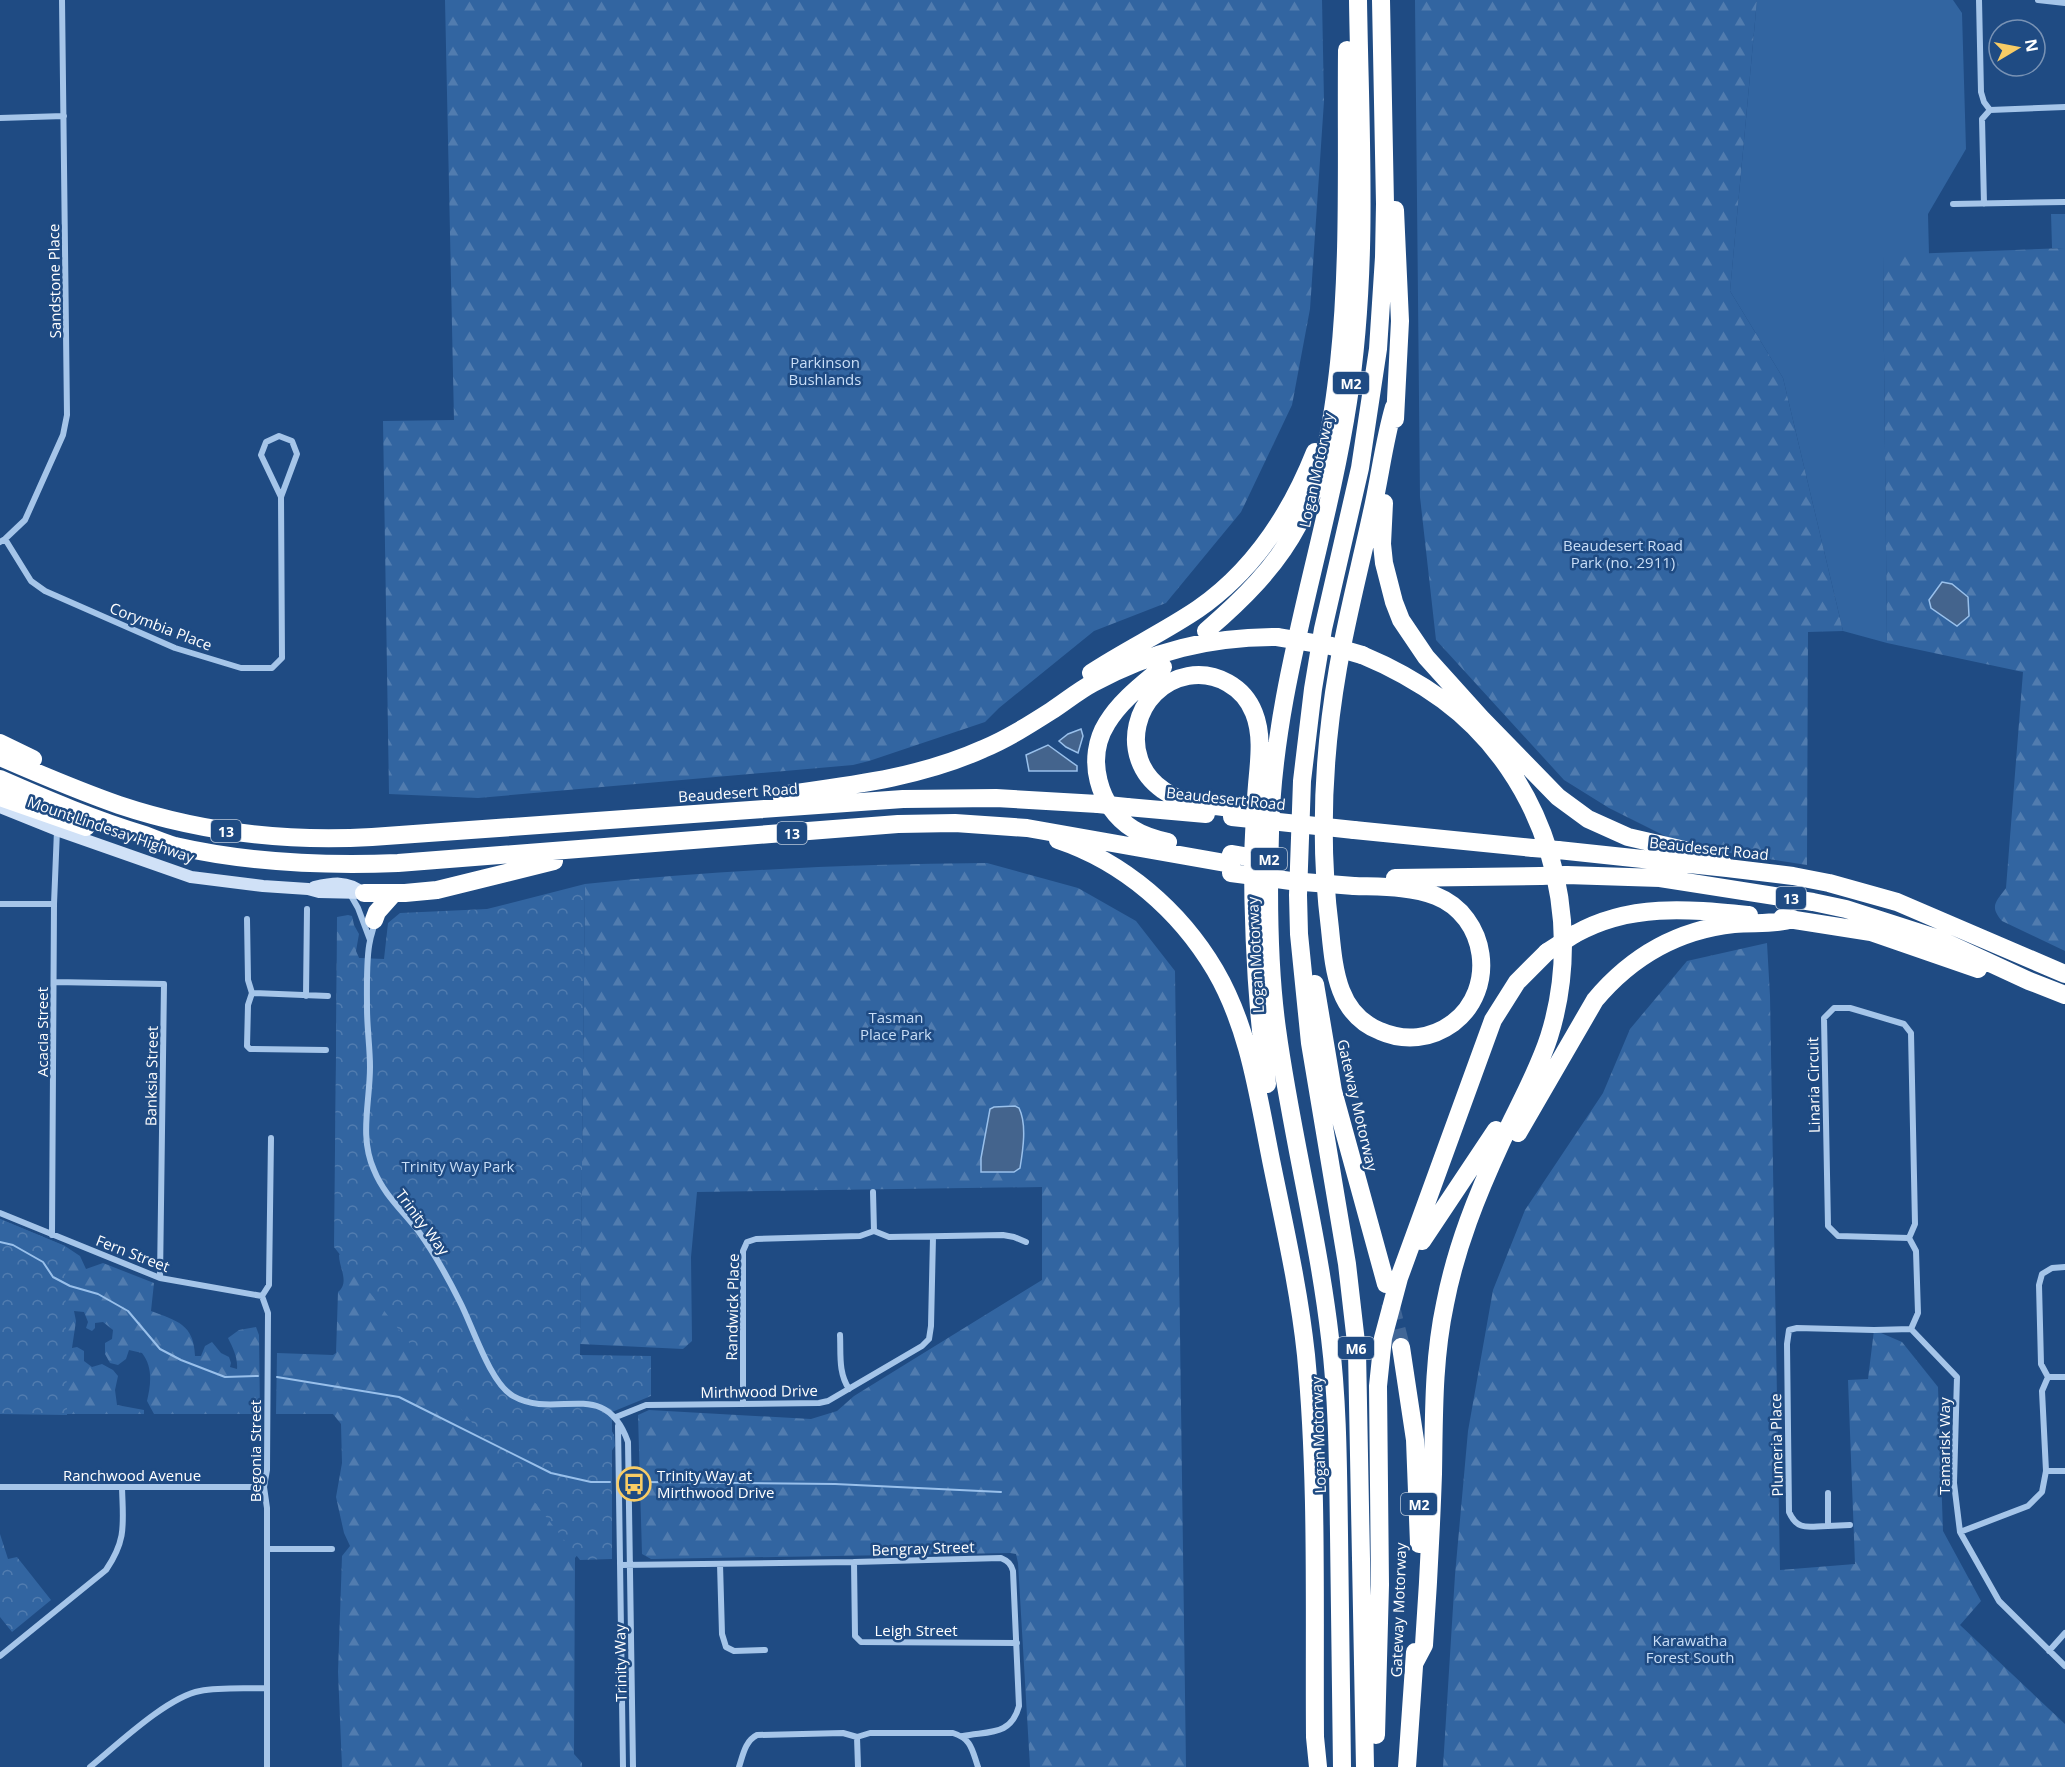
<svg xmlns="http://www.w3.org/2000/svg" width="2065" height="1767" font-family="'Open Sans',sans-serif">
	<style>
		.grass { fill: #3265a1 }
		.forest { fill: url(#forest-firs) }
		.park { fill: url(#park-crowns) }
		.water { fill: #44648d; stroke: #99c0eb; stroke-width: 1.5 }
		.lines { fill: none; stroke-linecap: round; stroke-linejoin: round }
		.stream { stroke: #99c0eb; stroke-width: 2 }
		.highway-tunnel { stroke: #416696; stroke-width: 18; stroke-dasharray: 18 9; stroke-linecap: butt }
		.street { stroke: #a5c5e9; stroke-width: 6 }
		.secondary { stroke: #d0e1f7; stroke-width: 12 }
		.highway { stroke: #fff; stroke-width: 18 }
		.highway-bridge { stroke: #fff; stroke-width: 18 }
		.labels { text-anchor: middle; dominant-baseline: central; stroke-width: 5; stroke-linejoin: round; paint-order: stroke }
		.shield { fill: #1f4b83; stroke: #bcc9da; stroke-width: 1.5 }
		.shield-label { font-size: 14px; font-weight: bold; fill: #fff }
		.street-label { font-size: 15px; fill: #fff; stroke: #1f4b83 }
		.park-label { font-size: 15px; fill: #c9def7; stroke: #1f4b83 }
		.poi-label { font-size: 15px; fill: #fff; stroke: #1f4b83; text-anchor: start }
	</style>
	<defs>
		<pattern id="forest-firs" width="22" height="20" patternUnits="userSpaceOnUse" patternTransform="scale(1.5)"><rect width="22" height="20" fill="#3265a1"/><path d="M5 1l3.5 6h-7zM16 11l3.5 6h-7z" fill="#517caf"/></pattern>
		<pattern id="park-crowns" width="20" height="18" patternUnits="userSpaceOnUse" patternTransform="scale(1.5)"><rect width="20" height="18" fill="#3265a1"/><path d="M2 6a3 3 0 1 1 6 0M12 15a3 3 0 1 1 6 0" fill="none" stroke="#517caf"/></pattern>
	</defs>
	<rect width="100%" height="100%" fill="#1f4b83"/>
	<path class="grass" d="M1757 0H1953L1962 13 1966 149 1928 214 1929 254 1883 256 1887 643 1843 631 1783 378 1730 291Z
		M2051 214H2065V248H2052Z"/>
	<path class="forest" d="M445 0H1322L1324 101 1310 309 1292 405 1241 512 1166 603 1094 631 999 708 985 722 869 761 853 765 478 798 389 794 383 421 454 420Z
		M1415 0H1757L1730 291 1783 378 1843 631 1808 632 1807 865 1685 846 1609 808 1564 780 1436 640 1420 497Z
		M2065 248V951L2002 921C1989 906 1996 902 2006 888L2023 672 1887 643 1883 255Z
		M987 863 1078 888 1136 921 1175 971 1186 1767H1030L1018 1563 1016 1554 1010 1553 651 1559 642 1554 638 1415 649 1410 811 1419 837 1411 854 1396 1042 1280V1187L697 1192 691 1257 692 1341 683 1349 580 1344 585 884C719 870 852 864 987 863Z
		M348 915 352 916 354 925 359 934 356 951 360 960 614 1435 615 1446 609 1455 580 1552 575 1558 574 1754 582 1763V1767H342L338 1672 342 1556 350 1546 344 1533 336 1497 342 1463 341 1424 333 1414H276L277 1353 333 1355 336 1353 338 1292C350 1282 339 1268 339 1255L345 1249 335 1218 337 917Z
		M1767 943 1770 996 1780 1570 1855 1564 1848 1380 1868 1379 1874 1330 1902 1342 1938 1387 1943 1531 1981 1601 1960 1625 2065 1724V1767H1443L1455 1575 1468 1431 1493 1290 1525 1210 1603 1093 1630 1029 1687 961Z
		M0 1219 65 1246 80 1256 86 1269 103 1263 154 1283 151 1311C177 1321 194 1324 195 1356H201L205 1346 212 1342 221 1353 229 1357 231 1363 230 1367 237 1369C238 1358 233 1348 228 1338L239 1330 256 1327 259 1335 260 1414H154L147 1401C151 1384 153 1367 142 1353L129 1350 126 1359 118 1365 110 1363 105 1354V1343L112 1339 113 1330 103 1322 95 1323V1328L92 1331 86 1328 88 1322 84 1312 74 1311 76 1321 72 1348 77 1347 84 1351V1361L92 1367 102 1364 113 1370 118 1376 115 1390 117 1405 144 1410V1414H0Z"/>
	<path class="park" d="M585 884 580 1355 651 1356V1396L612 1412V1559L580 1560 334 1247 337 957 384 959 388 923 400 913 487 909Z
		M0 1219 65 1246 67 1415 0 1414Z
		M0 1534 8 1559 17 1557 51 1600 12 1632 0 1617Z"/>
	<path class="water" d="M1942 582 1952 584 1968 597 1969 616 1957 626 1931 608 1929 600Z
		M1081 729 1083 736 1078 753 1066 747 1059 741 1068 734Z
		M1048 745 1077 766V771H1029L1026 755Z
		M1015 1106 1019 1108C1027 1124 1023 1150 1020 1168L1014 1172H981V1158L990 1109 994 1107Z"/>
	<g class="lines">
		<path class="stream" d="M0 1242 13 1245 43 1262 53 1277 70 1286 98 1294 128 1311 160 1349 181 1360 225 1377 258 1376
			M277 1377 399 1397 551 1473 591 1482H610
			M642 1482 835 1484 1001 1492"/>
		<path class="highway-tunnel" d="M1390 1303 1401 1347"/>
		<path class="street" d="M1979 0 1981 92 1984 102 1990 110
			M2038 0 2065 3
			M1990 110 2065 107
			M0 118 64 116
			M1953 204 2065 202
			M1984 204 1982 119 1990 110
			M5 539 31 581 45 591 175 648 241 668H272L282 658 281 497 297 454 292 441 279 436 266 442 261 455 281 497
			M0 542 5 539 25 520 63 435 67 415 62 0
			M350 894 358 908 370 940
			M0 904H54
			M247 919 248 980 252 993 248 1005 247 1046 250 1049 326 1050
			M374 923C374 930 371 934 370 941 366 957 367 990 367 1008 367 1028 370 1048 370 1067 370 1102 359 1137 374 1170 384 1195 403 1211 419 1232 435 1254 448 1278 460 1302 473 1327 490 1383 513 1396 557 1421 605 1376 628 1442L633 1767
			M54 982 164 984 160 1278
			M252 993 328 996
			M306 996 307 909
			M873 1192 874 1231
			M0 1213 160 1278 262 1296
			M52 1235 54 904 57 830
			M1909 1238 1838 1236 1828 1226 1824 1018 1834 1008H1850L1904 1024 1911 1033 1915 1224 1909 1238 1916 1251 1918 1313 1911 1329
			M840 1335C841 1354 838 1372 849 1389
			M2048 1377H2065
			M743 1404V1251L747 1242 756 1239 860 1236 874 1231 889 1237 1003 1235 1014 1237 1026 1242
			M616 1417 646 1405 819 1403 828 1401 922 1346 929 1339 931 1326 933 1237
			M618 1426 623 1767
			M2046 1471H2065
			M0 1487H264
			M1828 1493V1526L1850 1525
			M1828 1526C1809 1526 1798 1532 1789 1512L1787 1344 1789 1330 1797 1328 1874 1330 1911 1329 1957 1377 1954 1483 1960 1532 1999 1601 2065 1666
			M1960 1532 2028 1506 2042 1492 2046 1471 2042 1391 2048 1377 2041 1364 2039 1285 2042 1274 2052 1268 2065 1267
			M267 1549H332
			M854 1562 855 1636 861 1642 1017 1643
			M720 1564 722 1634 726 1647 734 1651 765 1650
			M621 1565 854 1562 1001 1558C1008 1561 1011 1564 1013 1571L1019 1706C1011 1736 989 1731 963 1736
			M2049 1651 2065 1633
			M0 1656 106 1570C127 1539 123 1524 122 1487
			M857 1737 858 1767
			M90 1767C117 1745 167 1697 200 1691 221 1687 244 1689 266 1688
			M267 1767V1508L264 1487 267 1470 268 1313 262 1296 269 1285 271 1138
			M739 1767C743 1755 745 1741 757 1735L843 1733 857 1737 870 1733H953C972 1739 972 1750 978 1767"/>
		<path class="secondary" d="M0 807 57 830 191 877 263 886 308 889 319 892 364 893
			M314 887C332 883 347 880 363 893"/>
		<path class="highway" d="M1395 210 1400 321 1395 419
			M1384 503 1382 544 1384 563 1394 602 1401 620 1426 657 1481 718 1558 797 1588 819 1628 837 1715 857 1727 868
			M1206 631C1242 600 1276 567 1298 525 1324 476 1333 419 1339 363 1350 260 1346 155 1347 50
			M1362 655C1391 667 1418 682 1443 700 1546 776 1587 917 1549 1037 1537 1074 1517 1108 1501 1143 1477 1195 1456 1247 1445 1304 1433 1360 1434 1417 1433 1474 1431 1531 1428 1588 1424 1645L1415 1662
			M1163 667C1143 684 1121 700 1107 723 1085 758 1098 807 1133 829 1144 836 1155 839 1168 842
			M1091 673C1126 650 1164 632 1198 609 1254 570 1290 515 1315 452
			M0 743 33 759
			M0 757C39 774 79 791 119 805 200 832 286 842 372 837L903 799 996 798 1098 804
			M0 779C48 800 95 820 145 835 155 839 165 843 175 846 249 863 323 866 398 863L898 824 955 823 1027 828 1231 864
			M0 797 86 827
			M782 798 788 794C854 785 921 777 983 749 1007 739 1029 725 1051 711 1065 702 1078 691 1093 683 1153 651 1209 637 1277 637
			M1127 807 1206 814
			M1232 808C1209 805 1182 804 1163 790 1116 758 1134 686 1188 676 1216 671 1244 687 1254 713 1263 735 1259 762 1257 785 1255 809 1254 834 1253 858 1253 934 1257 1009 1267 1084
			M1354 830 1533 848
			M1058 840C1124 862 1180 911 1215 970 1249 1028 1258 1095 1271 1160 1284 1224 1299 1289 1306 1355 1318 1481 1314 1610 1315 1737L1318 1767
			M1558 850 1727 868 1793 876 1829 883 1897 902 2065 974
			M1566 875 1660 878 1813 902 1846 909 1936 938 2029 981 2065 995
			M1395 878 1541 876
			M1354 886C1381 887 1410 886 1436 896 1487 916 1498 989 1453 1023 1431 1039 1405 1042 1380 1031 1337 1014 1334 969 1330 929 1319 842 1323 754 1338 668 1347 616 1361 563 1372 512 1380 477 1384 441 1394 407
			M364 893H405L437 890 554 861
			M1782 918 1871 932 1978 969
			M374 920 377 912 393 894
			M1575 934C1630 903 1688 909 1749 915
			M1315 984 1333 1091 1386 1284
			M1518 1133 1595 1000C1631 957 1678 930 1734 924 1754 922 1774 925 1793 919
			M1422 1241 1496 1130
			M1401 1347 1415 1440 1419 1544
			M1376 1735 1380 1585 1378 1386 1383 1338 1399 1278 1493 1020 1517 982 1547 952
			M1342 1767C1341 1689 1340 1612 1339 1534 1338 1469 1338 1403 1330 1338 1318 1234 1291 1133 1277 1029 1268 964 1268 898 1270 833 1273 686 1326 546 1348 402 1369 269 1360 134 1358 0
			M1365 1767 1357 1351 1347 1264 1310 1043 1299 934 1298 895 1302 781 1313 689 1323 629 1360 468 1378 349 1384 257 1385 204 1381 0
			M1407 1767 1415 1652"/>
		<path class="highway-bridge" d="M1277 637 1331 646 1362 655
			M1098 804 1127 807
			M1232 817 1354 830
			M1533 848 1558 850
			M1231 854 1273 861
			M1231 873 1291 881 1354 886
			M1541 876 1566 875
			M1547 952 1575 934"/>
	</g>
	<defs>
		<g id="bus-ring" transform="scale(1.725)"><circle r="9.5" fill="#1f4b83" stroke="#f8cc65" stroke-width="1.5"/><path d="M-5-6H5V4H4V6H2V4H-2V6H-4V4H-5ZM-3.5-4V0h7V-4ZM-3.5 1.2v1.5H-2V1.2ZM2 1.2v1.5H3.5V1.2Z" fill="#f8cc65"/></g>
	</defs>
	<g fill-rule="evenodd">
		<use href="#bus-ring" x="634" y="1484"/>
	</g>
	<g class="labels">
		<g class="shield">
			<rect x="1333" y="372" width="36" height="22" rx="4.5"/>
			<rect x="211" y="820" width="30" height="22" rx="4.5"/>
			<rect x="777" y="822" width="30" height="22" rx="4.5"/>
			<rect x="1251" y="848" width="36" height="22" rx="4.5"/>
			<rect x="1776" y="887" width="30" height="22" rx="4.5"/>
			<rect x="1338" y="1337" width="36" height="22" rx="4.5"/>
			<rect x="1401" y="1493" width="36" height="22" rx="4.5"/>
		</g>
		<g class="shield-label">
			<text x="1351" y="383">M2</text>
			<text x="226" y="831">13</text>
			<text x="792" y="833">13</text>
			<text x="1269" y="859">M2</text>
			<text x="1791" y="898">13</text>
			<text x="1356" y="1348">M6</text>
			<text x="1419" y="1504">M2</text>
		</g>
		<g class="street-label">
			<text transform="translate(54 281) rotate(-91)">Sandstone Place</text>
			<text transform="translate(1316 470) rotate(-78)">Logan Motorway</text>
			<text transform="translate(161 626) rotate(21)">Corymbia Place</text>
			<text transform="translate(738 792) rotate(-4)">Beaudesert Road</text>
			<text transform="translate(1226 798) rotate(6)">Beaudesert Road</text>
			<text transform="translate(111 829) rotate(19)">Mount Lindesay Highway</text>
			<text transform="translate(1709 848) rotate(6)">Beaudesert Road</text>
			<text transform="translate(1255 955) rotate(-93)">Logan Motorway</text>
			<text transform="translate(42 1032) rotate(-90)">Acacia Street</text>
			<text transform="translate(151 1076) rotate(-89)">Banksia Street</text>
			<text transform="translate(1813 1085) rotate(-91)">Linaria Circuit</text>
			<text transform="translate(1358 1105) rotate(77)">Gateway Motorway</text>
			<text transform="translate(423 1222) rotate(53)">Trinity Way</text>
			<text transform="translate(133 1253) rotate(21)">Fern Street</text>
			<text transform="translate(732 1307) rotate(-89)">Randwick Place</text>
			<text transform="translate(759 1391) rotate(-1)">Mirthwood Drive</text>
			<text transform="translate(1318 1435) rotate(-92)">Logan Motorway</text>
			<text transform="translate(1776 1445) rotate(-91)">Plumeria Place</text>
			<text transform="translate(1944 1446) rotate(-90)">Tamarisk Way</text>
			<text transform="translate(255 1451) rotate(-90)">Begonia Street</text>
			<text x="132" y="1475">Ranchwood Avenue</text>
			<text transform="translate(923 1548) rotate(-2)">Bengray Street</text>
			<text transform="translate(1398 1610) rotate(-88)">Gateway Motorway</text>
			<text x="916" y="1630">Leigh Street</text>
			<text transform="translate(620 1663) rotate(-91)">Trinity Way</text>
		</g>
		<g class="park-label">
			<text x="825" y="362">Parkinson<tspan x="825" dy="17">Bushlands</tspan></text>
			<text x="1623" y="545">Beaudesert Road<tspan x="1623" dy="17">Park (no. 2911)</tspan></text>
			<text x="896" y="1017">Tasman<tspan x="896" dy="17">Place Park</tspan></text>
			<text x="458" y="1166">Trinity Way Park</text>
			<text x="1690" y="1640">Karawatha<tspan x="1690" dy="17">Forest South</tspan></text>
		</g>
		<g class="poi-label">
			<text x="657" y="1475">Trinity Way at<tspan x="657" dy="17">Mirthwood Drive</tspan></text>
		</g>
	</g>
	<g transform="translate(2017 48) rotate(80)"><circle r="28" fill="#1f4b83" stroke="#7993b5" stroke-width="1.5"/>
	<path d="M0-4.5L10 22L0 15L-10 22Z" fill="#f8cc65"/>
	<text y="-9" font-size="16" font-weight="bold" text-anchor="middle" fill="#ffffff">N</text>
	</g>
</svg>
